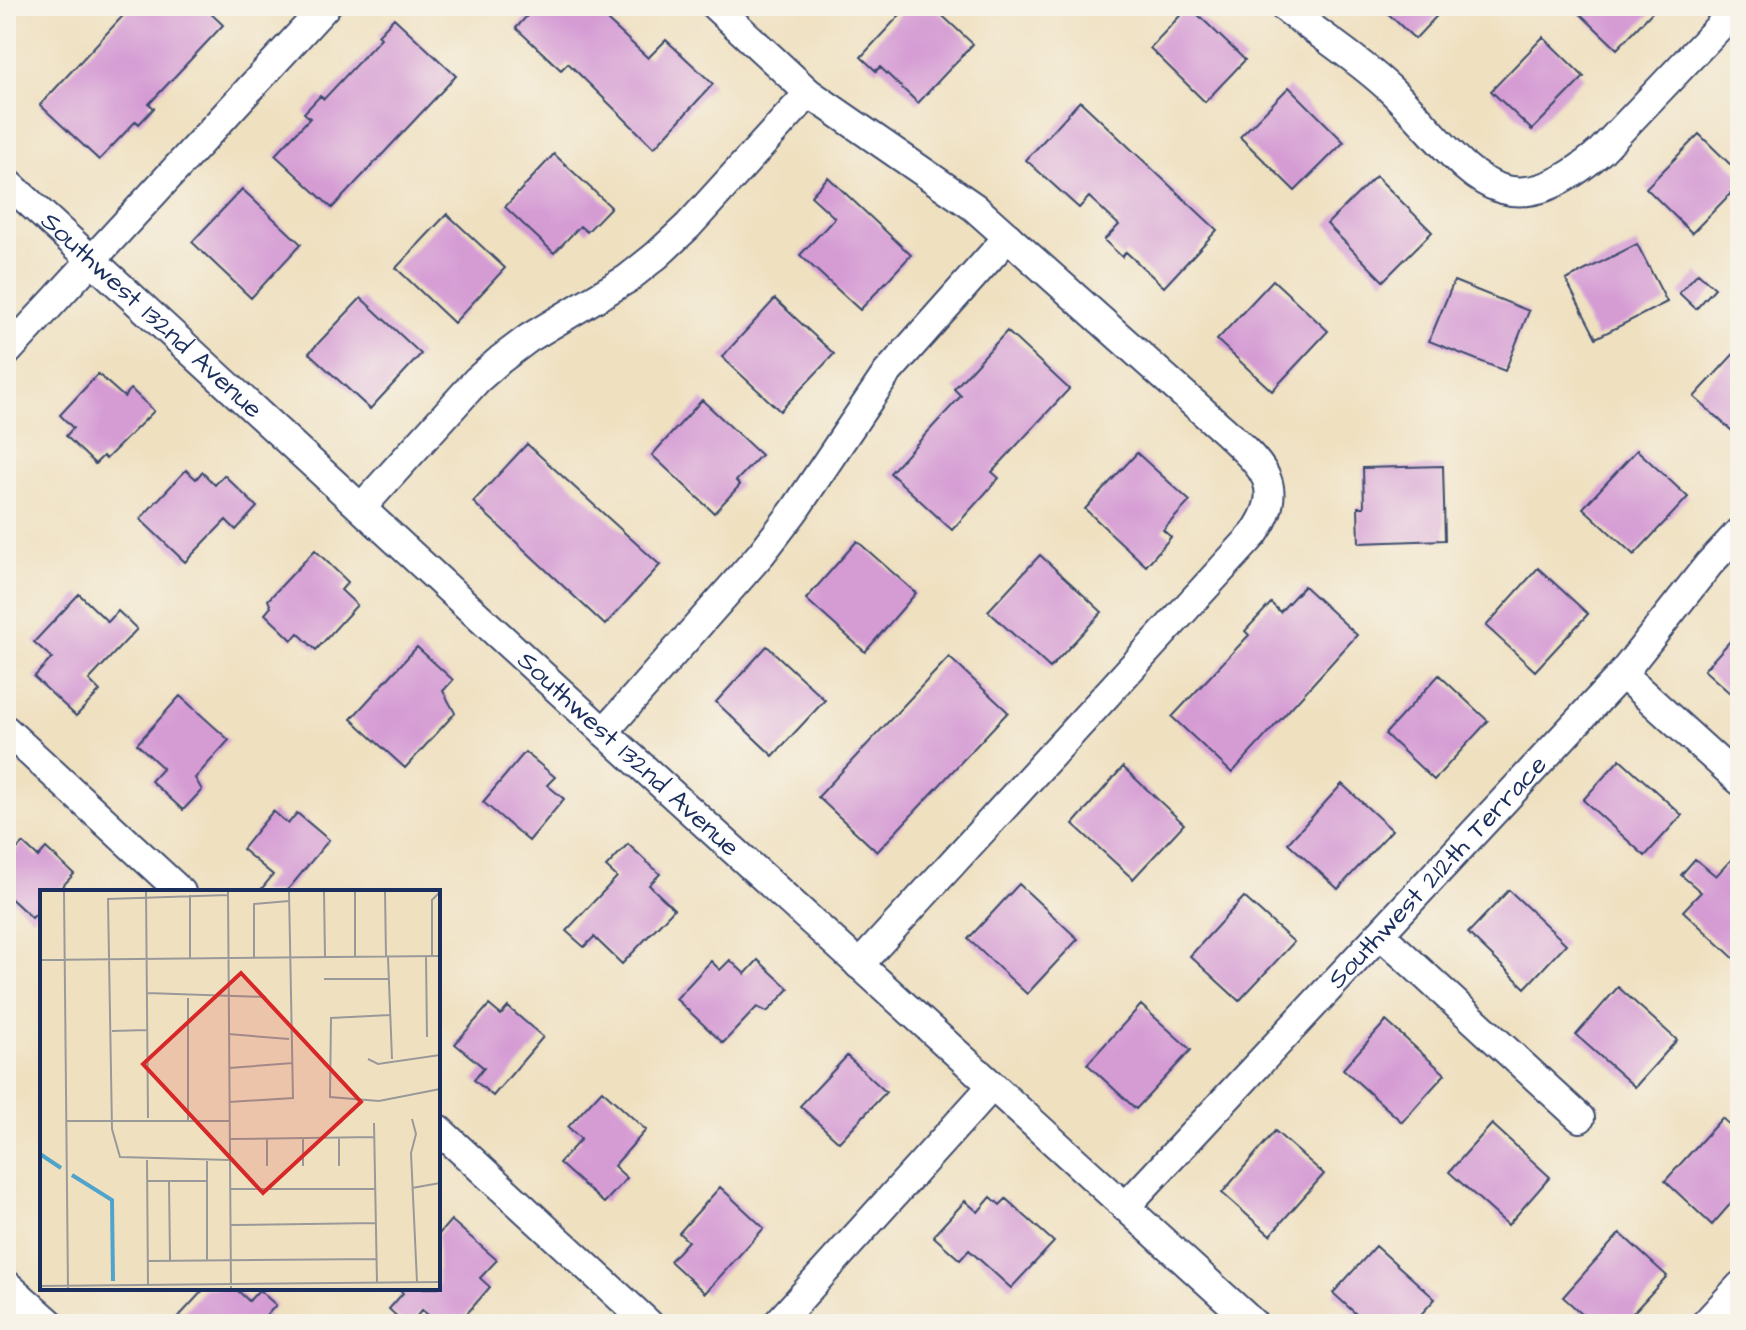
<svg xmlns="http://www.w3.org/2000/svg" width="1746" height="1330" font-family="'Architects Daughter',sans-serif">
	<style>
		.building { fill: #d59cd4 }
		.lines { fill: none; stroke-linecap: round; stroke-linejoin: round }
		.minor-casing { stroke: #3b4a6d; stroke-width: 32 }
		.minor { stroke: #fff; stroke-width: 28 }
		.labels { text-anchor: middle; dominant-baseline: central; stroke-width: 7; stroke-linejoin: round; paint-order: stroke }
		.street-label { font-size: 26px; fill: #1b2f5e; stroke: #f7f3e8 }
		.inset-river { fill: none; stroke: #50a3cb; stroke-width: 4 }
		.inset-road { fill: none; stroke: #9a9999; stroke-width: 2 }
		.view { fill: #d62828; fill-opacity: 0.15; stroke: #d62828; stroke-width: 4 }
		.inset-edge { fill: none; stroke: #1b2f5e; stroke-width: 4 }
	</style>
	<rect width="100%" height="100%" fill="#f7f3e8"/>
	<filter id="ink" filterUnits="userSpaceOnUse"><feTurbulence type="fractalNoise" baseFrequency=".0125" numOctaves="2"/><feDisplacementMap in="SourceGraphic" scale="16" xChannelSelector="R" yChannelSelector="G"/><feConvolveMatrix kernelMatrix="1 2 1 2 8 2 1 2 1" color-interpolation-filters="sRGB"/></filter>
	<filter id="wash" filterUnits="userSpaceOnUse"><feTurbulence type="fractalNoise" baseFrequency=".006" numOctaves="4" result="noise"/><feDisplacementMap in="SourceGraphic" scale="32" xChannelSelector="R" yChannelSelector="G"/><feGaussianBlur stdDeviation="1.8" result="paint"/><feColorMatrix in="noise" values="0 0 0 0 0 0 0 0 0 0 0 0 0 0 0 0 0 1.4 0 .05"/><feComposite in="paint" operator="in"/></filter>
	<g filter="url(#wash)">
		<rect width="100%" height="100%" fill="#efe0c0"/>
		<g id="blocks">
			<path class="building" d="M132 6H203L223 25 149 104 154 108 139 124 136 121 99 160 40 105Z
				M536 6H592L648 58 666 40 713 84 654 148 568 63 561 70 516 28Z
				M908 6H932L973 44 918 103 880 67 876 71 861 57Z
				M1189 6 1245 60 1205 102 1150 48Z
				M1380 6H1446L1415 39Z
				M1572 6H1658L1617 49Z
				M394 18 456 76 332 208 275 155 310 118 304 113 320 96 324 99 381 38 378 35Z
				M1543 37 1584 77 1532 130 1491 91Z
				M1289 87 1344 142 1295 191 1240 137Z
				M1080 101 1217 230 1164 287 1126 252 1122 257 1104 240 1119 225 1089 197 1079 208 1026 160Z
				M1699 134 1740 174V184L1692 233 1646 188Z
				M554 154 611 207 587 232 580 226 554 253 505 207Z
				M1376 176 1432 232 1383 281 1327 224Z
				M828 177 911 255 860 310 800 255 835 218 811 196Z
				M242 189 301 244 251 298 192 242Z
				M447 214 505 268 454 323 396 268Z
				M1637 244 1667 302 1596 338 1566 280Z
				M1698 273 1715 288 1696 309 1679 293Z
				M1273 280 1328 331 1272 391 1217 340Z
				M1454 281 1529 311 1505 371 1429 341Z
				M361 298 421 354 370 409 309 353Z
				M775 299 834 354 780 411 722 357Z
				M1007 331 1069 389 992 472 999 478 952 530 890 473 961 396 954 389Z
				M1740 347V438L1694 397Z
				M98 374 124 397 131 389 154 411 106 459 103 456 95 464 66 436 73 428 60 415Z
				M702 400 761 455 736 481 740 485 714 513 652 455Z
				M527 444 660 565 605 625 473 502Z
				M1637 450 1688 497 1634 555 1583 508Z
				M1137 453 1190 501 1163 530 1171 537 1146 566 1085 509Z
				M1443 466 1445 540 1359 543 1358 507H1364L1363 468Z
				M186 470 196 479 202 472 215 485 224 475 257 507 236 530 226 520 185 562 140 519Z
				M857 541 916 593 865 652 806 599Z
				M315 550 348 582 341 590 357 605 316 650 298 633 292 640 265 614 271 607 268 600Z
				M1040 555 1102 612 1050 668 988 611Z
				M1538 568 1588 614 1535 671 1486 626Z
				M1304 586 1357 635 1232 773 1172 717 1249 635 1245 631 1271 603 1280 612Z
				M79 594 108 622 118 611 137 629 89 680 100 691 76 716 34 677 52 658 34 642Z
				M1740 630V702L1704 670Z
				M767 646 825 700 773 756 716 702Z
				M417 647 453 680 443 691 455 713 405 768 351 719Z
				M949 657 1008 712 877 852 818 797Z
				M1439 675 1488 721 1434 780 1385 734Z
				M180 696 229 740 195 778 202 790 183 810 151 781 163 768 137 744Z
				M525 752 555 777 547 785 564 799 529 841 483 802Z
				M1620 759 1682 815 1645 856 1583 800Z
				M1123 767 1184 824 1133 879 1073 824Z
				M1342 784 1392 830 1338 889 1288 843Z
				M273 811 288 824 297 813 329 840 286 892H259L273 875 242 849Z
				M23 843 38 857 46 848 74 874 57 892H42V908L32 918 6 894V860Z
				M628 844 660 874 649 885 674 909 622 964 594 937 584 947 566 931 617 877 606 867Z
				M1740 850V964L1683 911 1701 892 1681 875 1695 859 1716 876Z
				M1019 884 1078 939 1027 994 968 939Z
				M1509 890 1566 944 1525 988 1468 933Z
				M1244 897 1294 942 1239 1001 1190 956Z
				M730 960 745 974 758 960 789 989 767 1012 757 1007 723 1043 676 999 711 961 720 970Z
				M1618 987 1677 1040 1635 1087 1576 1035Z
				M489 1005 501 1015 508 1007 543 1037 493 1096 474 1080 484 1068 455 1044Z
				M1141 1005 1191 1050 1136 1109 1087 1064Z
				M1386 1021 1445 1074 1402 1122 1343 1069Z
				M847 1056 886 1092 839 1142 800 1106Z
				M602 1090 646 1130 614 1166 627 1178 604 1203 559 1163 581 1139 568 1127Z
				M1722 1118 1740 1134V1193L1712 1225 1665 1181Z
				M1492 1124 1550 1177 1508 1225 1449 1172Z
				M1275 1131 1324 1174 1270 1235 1222 1193Z
				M720 1187 764 1228 705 1293 670 1261 688 1241 679 1233Z
				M991 1197 1000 1205 1006 1199 1054 1242 1011 1288 969 1250 960 1260 933 1236 965 1201 978 1212Z
				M451 1220 497 1260 480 1278 490 1287 458 1324H439L422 1310 410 1324H405L389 1309 403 1293 398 1288H438V1235Z
				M1620 1233 1667 1276 1633 1313 1645 1324H1593L1563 1297Z
				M1376 1246 1435 1299 1412 1324H1367L1333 1293Z
				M205 1288H235L249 1301 259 1290 276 1305 266 1316 274 1324H172Z"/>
		</g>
	</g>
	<g filter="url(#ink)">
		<use href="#blocks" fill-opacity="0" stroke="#3b4a6d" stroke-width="2"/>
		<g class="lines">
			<g class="minor-casing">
				<g id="minor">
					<path d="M715 6 809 93 974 207 1227 433C1263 467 1287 487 1254 534L859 965"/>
					<path d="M1283 6C1318 34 1357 58 1390 89 1464 159 1496 243 1601 151L1739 6"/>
					<path id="s1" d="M6 181 604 732 1254 1324"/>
					<path d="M6 353 326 6"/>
					<path d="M361 508 477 380 501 359 529 338 627 279 657 255 688 226 809 93"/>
					<path d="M1622 674 1740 781"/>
					<path d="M6 730 181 892"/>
					<path d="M604 732 761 554 794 511 887 373 1008 237"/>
					<path d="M1380 934 1580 1118"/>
					<path d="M438 1129 649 1324"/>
					<path id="s2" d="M1125 1207 1622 674 1709 564 1740 531"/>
					<path d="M6 1284 51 1324"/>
					<path d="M777 1324 992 1086"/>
					<path d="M1705 1324 1740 1286"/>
				</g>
			</g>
			<use href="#minor" class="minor"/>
		</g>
	</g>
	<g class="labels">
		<g class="street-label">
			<text stroke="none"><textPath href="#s1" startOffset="198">Southwest 132nd Avenue</textPath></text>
			<text stroke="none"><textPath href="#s1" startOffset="846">Southwest 132nd Avenue</textPath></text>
			<text stroke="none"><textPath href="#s2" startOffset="458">Southwest 212th Terrace</textPath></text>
		</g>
	</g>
	<g transform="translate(40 890)">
		<rect width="400" height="400" fill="#efe0c0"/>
		<path class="inset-river" d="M0 264 21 278M32 285 72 310 73 391"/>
		<path class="inset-road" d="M24 1 28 399M106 1 108 228M188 1 191 399M284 1 285 67M315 1V67M345 1 346 67M150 5V69M188 5 68 9 72 239 80 267 190 270M386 66 387 147M392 66V10L400 2M214 67V14L249 11M348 67 352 169M0 70 400 66M284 89H349M107 103 226 107M148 108V231M350 125 291 128 290 207 339 211 400 199M72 141 107 140M188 144 249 149M328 169 338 174 400 165M189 178 253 173M189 212 253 208 249 1M372 229 376 244 371 263 377 392M26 231H189M334 233 337 393M299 247V276M189 249 335 247M227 249V276M263 249V276M107 270 108 395M167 271V370M107 291H167M129 291 130 370M372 298 400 293M190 299H335M190 335 336 333M108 371 336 369M0 396 400 392"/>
		<path class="view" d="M201 83 321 212 223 303 103 174Z"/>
		<rect width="400" height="400" class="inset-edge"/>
	</g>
	<rect width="1746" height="1330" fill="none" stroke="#f7f3e8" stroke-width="32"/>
</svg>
